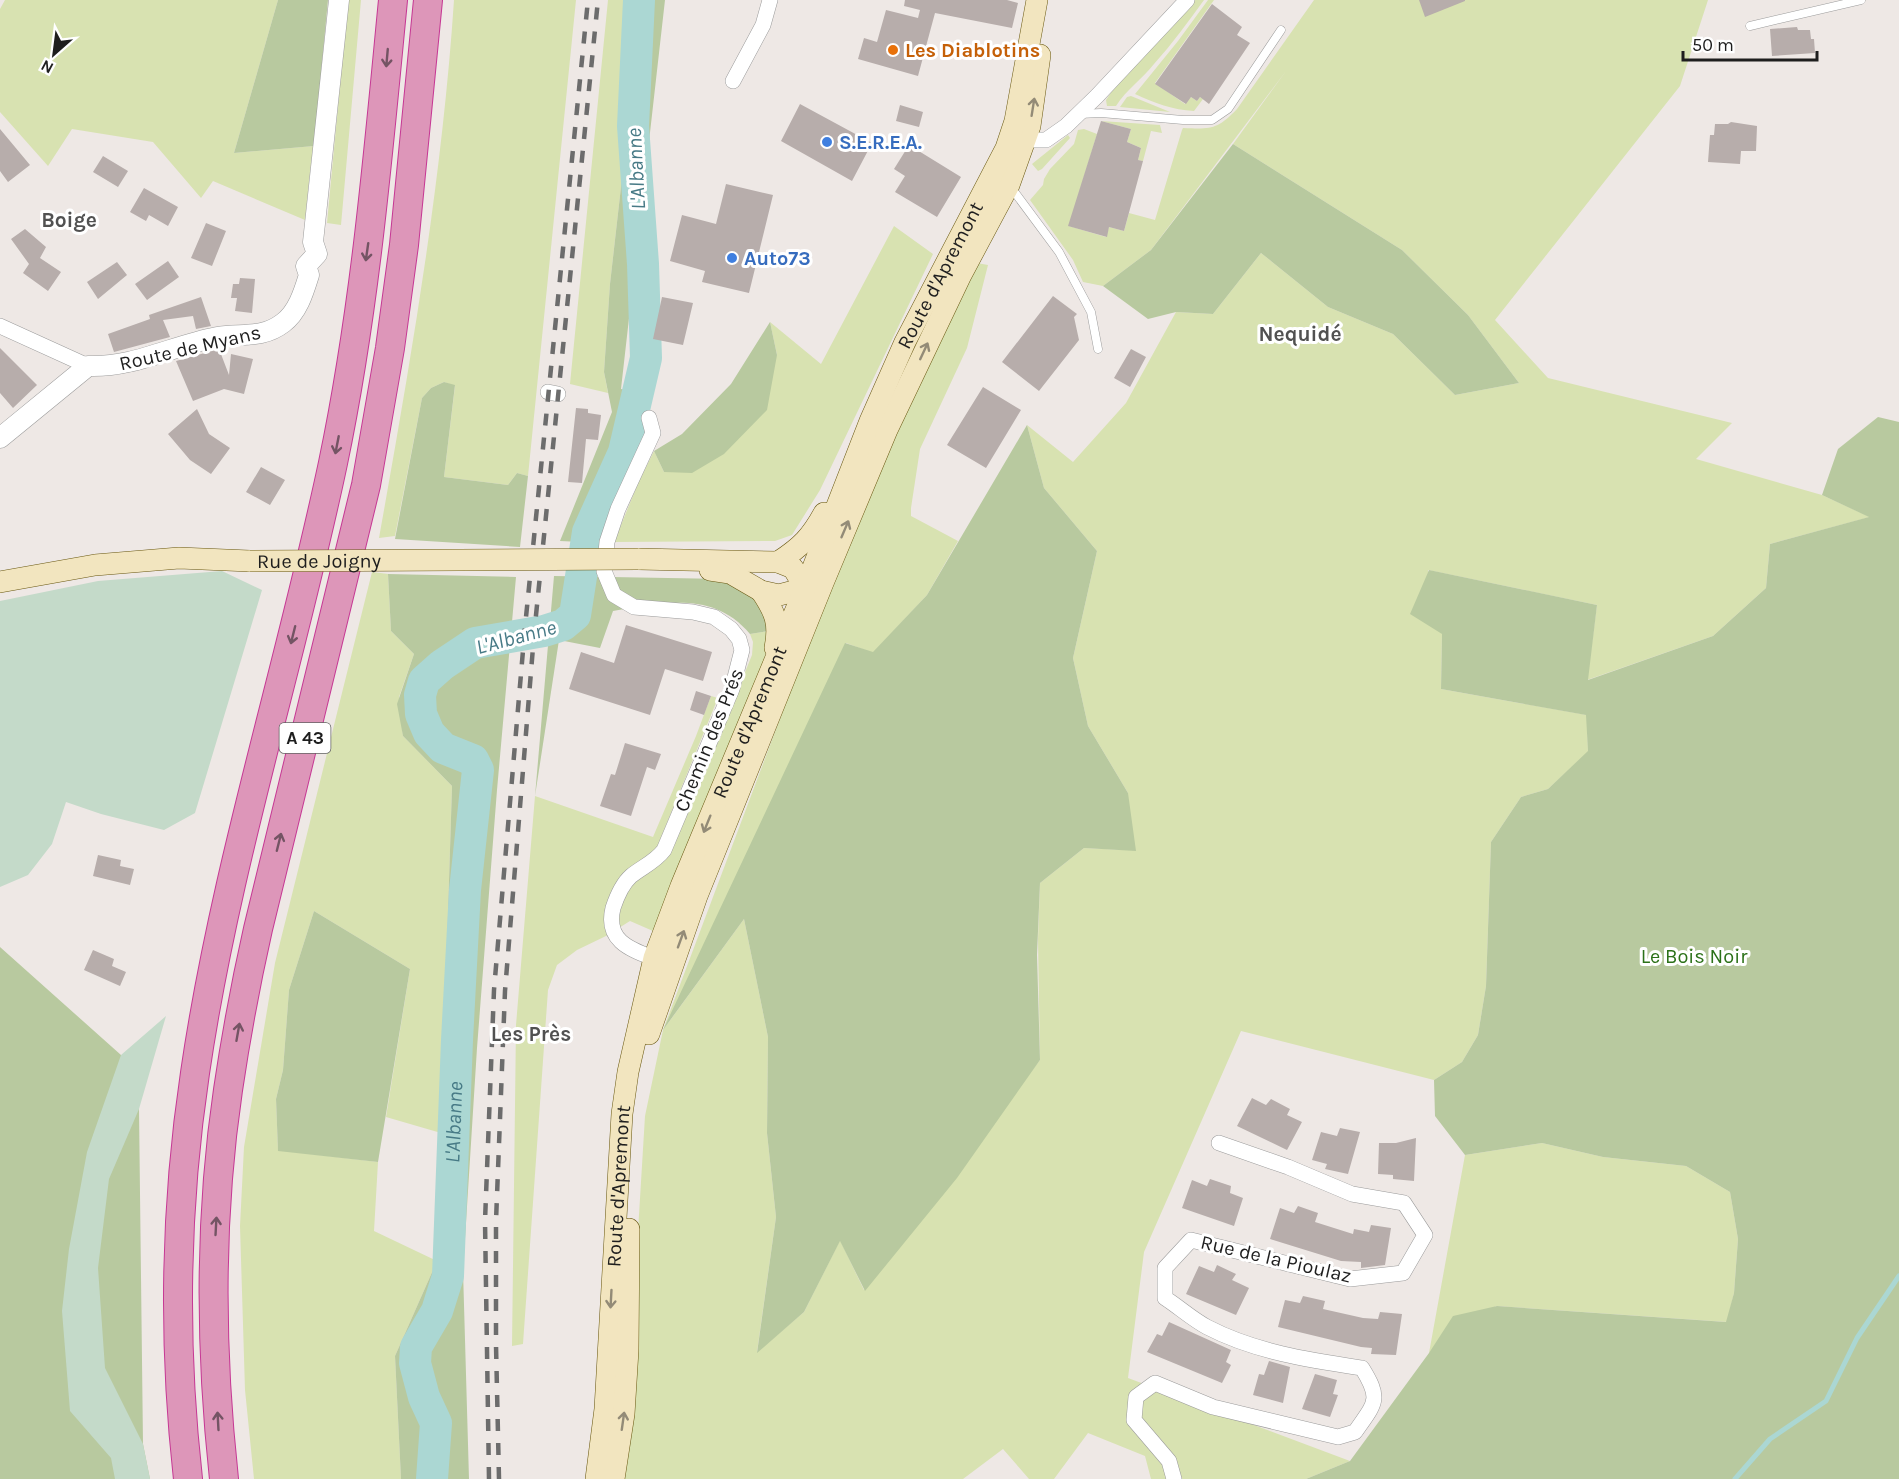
<svg xmlns="http://www.w3.org/2000/svg" width="1899" height="1479" font-family="Karla,sans-serif">
	<style>
		.grass { fill: #d8e2b1 }
		.forest { fill: #b8c99f }
		.wetland { fill: #c4dac9 }
		.lines { fill: none; stroke-linecap: round; stroke-linejoin: round }
		.stream { stroke: #abd7d3; stroke-width: 5 }
		.river { stroke: #abd7d3; stroke-width: 32 }
		.building { fill: #b7adab }
		.service-casing { stroke: #9b9b9b; stroke-width: 9 }
		.minor-casing { stroke: #9b9b9b; stroke-width: 16 }
		.tertiary-casing { stroke: #9b9b9b; stroke-width: 21 }
		.secondary-casing { stroke: #695811; stroke-width: 22 }
		.motorway-casing { stroke: #c63894; stroke-width: 30 }
		.service { stroke: #fff; stroke-width: 8 }
		.minor { stroke: #fff; stroke-width: 15 }
		.tertiary { stroke: #fff; stroke-width: 20 }
		.secondary { stroke: #f2e5bf; stroke-width: 21 }
		.motorway { stroke: #dd96b9; stroke-width: 28 }
		.rail { stroke: #6c6c6c; stroke-width: 4.5; stroke-dasharray: 12 12; stroke-linecap: butt }
		.secondary-bridge-casing { stroke: #695811; stroke-width: 22; stroke-linecap: butt }
		.secondary-bridge { stroke: #f2e5bf; stroke-width: 21 }
		.oneway { stroke: #745464 }
		.oneway2 { stroke: #938b77 }
		.food-dot { fill: #e8710a; stroke: #fff; stroke-width: 2 }
		.shop-dot { fill: #3f7fe0; stroke: #fff; stroke-width: 2 }
		.labels { text-anchor: middle; dominant-baseline: central; stroke-width: 6; stroke-linejoin: round; paint-order: stroke }
		.shield { fill: #fff; stroke: #626262; stroke-width: 1.5 }
		.shield-label { font-size: 18px; font-weight: bold; fill: #1e1e1e }
		.food-label { font-size: 20px; font-weight: bold; fill: #c56008; stroke: #fff; text-anchor: start }
		.shop-label { font-size: 20px; font-weight: bold; fill: #366cbe; stroke: #fff; text-anchor: start }
		.street-label { font-size: 20px; fill: #1e1e1e; stroke: #fff }
		.park-label { font-size: 20px; fill: #2b7118; stroke: #fff }
		.water-label { font-size: 21px; font-style: italic; fill: #477a86; stroke: #fff }
		.neighbourhood-label { font-size: 21px; font-weight: bold; fill: #515151; stroke: #fff }
	</style>
	<rect width="100%" height="100%" fill="#eee8e5"/>
	<path class="grass" d="M5 0H278L234 153 314 146 311 163 305 220 213 181 201 198 153 142 72 129 48 166 0 112V9Z
		M348 0H361L341 225 327 223Z
		M454 0H576L528 476 517 473 508 485 444 477 455 386 444 382 431 388 422 398 395 536 379 538C411 359 442 181 454 0Z
		M608 0H634L621 187 610 284 604 372 608 393 570 384Z
		M1195 0H1204C1188 22 1172 44 1154 64 1142 79 1126 90 1116 106H1107L1106 100 1112 91Z
		M1208 0H1214L1155 83 1185 104 1191 97 1197 101 1200 97 1203 99 1194 111C1173 110 1154 103 1135 94L1178 41Z
		M1314 0H1708L1680 86 1495 320 1548 378 1732 423 1696 459 1822 495 1870 517 1770 544 1766 588 1713 636 1587 680 1597 605 1428 570 1442 634 1441 689 1587 715 1588 752 1548 789 1521 797 1491 842 1486 986 1478 1035 1462 1062 1434 1080 1241 1031 1144 1252 1128 1378 1350 1461 1306 1479H1151L1145 1456 1088 1433 1054 1479H1029L1003 1449 963 1479H623L645 1116 663 1030 840 559 909 401 977 263 988 265 967 348 920 449 911 508V516L958 541 927 595 873 653 846 643 666 1026 744 919 768 1037 767 1133 776 1217 757 1352 804 1312 840 1240 864 1290 1040 1060 1038 939 1040 883 1084 848 1125 850 1128 793 1088 726 1073 658 1097 551 1044 488 1027 425 1073 462 1126 403 1176 312 1213 314 1261 253 1328 307 1393 334 1455 395 1519 383 1468 315 1402 250 1233 144 1286 71 1151 250 1103 286 1083 282 1073 260 1030 200 1043 185 1044 179 1050 169 1074 144 1078 130 1084 129 1097 134 1069 226 1106 237 1109 227 1124 231 1129 213 1155 220 1182 130 1183 128C1211 129 1217 130 1237 109Z
		M1131 96 1170 112 1120 107 1127 97Z
		M1101 121 1160 125 1162 133 1151 131 1143 161 1138 160 1141 148 1127 142 1131 129Z
		M1068 135 1070 138 1042 169 1038 171 1032 164Z
		M894 226 933 254 820 490 792 535 775 541 614 542 639 481 654 451 664 472 777 355 770 322 821 364Z
		M372 572 388 574 391 631 414 654 399 697 403 736 452 786 441 1133 386 1117 410 969 314 911 289 990 283 1070 276 1099 278 1150 378 1162 374 1231 437 1261 395 1356 401 1479H254L245 1390 240 1226 244 1147 275 963Z
		M769 631 767 648 762 666 653 931 630 921 606 936 577 950 557 965 548 990 523 1344 512 1346 516 1025 535 796 653 837 696 736 711 696 718 698 660 840 674 846 752 655 753 642 750 634Z
		M1542 1143 1603 1157 1686 1166 1730 1192 1738 1239 1734 1293 1727 1322 1496 1306 1429 1353 1465 1155Z"/>
	<path class="forest" d="M278 0H328L314 146 234 153Z
		M634 0H665L621 389 652 394 640 452 602 543 560 541 612 412 604 372 610 284 621 187Z
		M1233 144 1402 250 1468 315 1519 383 1455 395 1393 334 1328 307 1261 253 1213 314 1176 312 1148 319 1103 286 1151 250Z
		M770 322 777 355 767 410 724 454 692 473 664 472 654 451 682 434 731 384Z
		M444 382 455 385 444 477 508 485 517 473 528 476 520 547 395 539 422 398 431 388Z
		M1878 417 1899 422V1479H1306L1350 1461 1429 1353 1453 1316 1497 1306 1726 1322 1734 1293 1738 1239 1730 1192 1686 1166 1603 1157 1542 1143 1465 1155 1435 1116 1434 1080 1462 1062 1478 1035 1486 986 1491 842 1521 797 1548 789 1588 751 1586 715 1441 689 1442 634 1410 614 1429 570 1597 605 1588 680 1713 636 1766 588 1770 544 1869 517 1822 495 1838 449Z
		M1027 425 1044 488 1097 551 1073 658 1088 726 1128 793 1136 851 1084 848 1040 883 1037 955 1040 1060 957 1178 865 1291 840 1241 804 1312 757 1353 776 1217 767 1133 768 1037 744 919 663 1030 845 643 873 652 927 595Z
		M388 574 516 577 497 790 477 1048 463 1270 469 1479H401L395 1356 437 1261 452 786 403 736 397 704 414 654 391 631Z
		M554 576 725 579 757 595 769 631 750 634C713 590 663 603 613 611L600 648 559 640 535 796Z
		M314 911 410 969 378 1162 278 1151 276 1099 283 1070 289 990Z
		M0 947 121 1055 139 1109 143 1444 150 1479H0Z"/>
	<path class="wetland" d="M222 571 262 590 195 813 164 830 101 814 66 802 52 844 28 875 0 887V601L98 581Z
		M166 1016 139 1109 109 1179 98 1268 105 1368 143 1444 150 1479H115L111 1458 70 1411 62 1311 69 1249 87 1152 121 1055Z"/>
	<g class="lines">
		<path class="stream" d="M1735 1479 1770 1439 1826 1401 1857 1338 1899 1276"/>
		<path class="river" id="s1" d="M432 1479 436 1423 424 1397 415 1363 416 1347 437 1311 448 1276 457 1040 465 890 478 770 473 760 443 748 429 733 421 714 420 695 424 681 442 665 475 643 544 631 563 625 575 615 588 532 624 452 646 358 643 264 633 126 639 0"/>
	</g>
	<path class="building" d="M905 0H1007L1018 3 1012 28 935 13 918 76 858 59 864 38 877 42 886 10 918 18 920 10 904 6Z
		M1419 0H1465V1L1425 17Z
		M1212 4 1242 27 1237 35 1250 43 1209 104 1200 97 1197 101 1191 97 1186 104 1155 84Z
		M1797 27 1798 30H1810L1811 39H1814L1815 53 1772 56 1770 29Z
		M800 104 872 143 852 181 781 141Z
		M900 105 923 112 919 127 896 121Z
		M1101 121 1131 129 1127 142 1141 148 1138 160 1143 161 1124 231 1109 227 1107 237 1068 226Z
		M1731 122 1757 126 1756 151H1741L1740 164 1708 162 1710 135H1714L1715 124H1728Z
		M0 129 30 165 8 182 0 171Z
		M909 145 961 177 937 217 895 192 905 176 894 169Z
		M103 156 128 171 118 187 93 172Z
		M726 184 773 195 749 293 702 282 705 271 670 261 682 215 716 224Z
		M144 188 178 207 168 226 149 215 146 221 130 212Z
		M206 223 226 231 212 266 191 258Z
		M25 229 46 247 40 258 61 272 48 291 23 273 29 264 11 239Z
		M168 261 179 277 147 300 135 284Z
		M117 262 127 275 98 299 87 282Z
		M240 278 255 279 252 313 235 311 237 298H231L233 284H239Z
		M1053 296 1077 314 1074 317 1079 340 1039 391 1002 362Z
		M201 297 211 326 196 329 193 316 163 320 170 337 114 352 108 334 150 319 149 315Z
		M662 297 693 303 683 345 653 339Z
		M0 348 37 385 13 408 0 393Z
		M219 349 229 375 231 354 253 359 244 394 224 389 193 401 176 361Z
		M1131 349 1146 357 1130 387 1114 378Z
		M983 387 1021 410 986 468 947 445Z
		M576 408 588 409V413L601 415 598 440 586 439 582 483 568 482Z
		M197 409 209 434 230 448 211 474 190 460 168 434Z
		M261 467 285 480 270 505 246 492Z
		M626 625 712 652 703 681 665 669 650 715 569 689 581 652 614 663Z
		M696 691 711 696 704 715 690 710Z
		M625 743 661 754 655 770 647 767 631 816 600 806 611 774 615 775Z
		M98 855 121 860 120 866 134 869 130 885 93 876Z
		M93 950 114 959 112 966 126 972 120 986 84 970Z
		M1252 1098 1266 1105 1271 1099 1290 1109 1287 1115 1302 1122 1287 1150 1237 1126Z
		M1340 1128 1360 1132 1348 1174 1325 1169 1327 1164 1312 1160 1321 1132 1337 1136Z
		M1416 1138 1414 1181 1393 1179V1175L1378 1174 1379 1143H1396Z
		M1210 1179 1231 1186 1230 1193 1243 1198 1234 1226 1182 1208 1192 1180 1207 1186Z
		M1298 1206 1318 1213 1315 1222 1353 1234 1354 1229 1369 1232 1371 1225 1391 1228 1385 1265 1361 1268V1262L1341 1261 1270 1239 1280 1208 1294 1213Z
		M1217 1265 1236 1274 1232 1280 1249 1288 1236 1315 1186 1294 1199 1266 1214 1272Z
		M1303 1296 1325 1301 1323 1309 1363 1318 1378 1319 1380 1312 1402 1314 1396 1355 1371 1354 1372 1348 1361 1347 1278 1327 1285 1300 1300 1303Z
		M1169 1322 1231 1350 1226 1362 1231 1365 1222 1383 1147 1352 1157 1334 1162 1336Z
		M1269 1361 1290 1367 1283 1403 1253 1395 1259 1374 1264 1375Z
		M1315 1374 1337 1380 1333 1394 1338 1395 1330 1417 1302 1409Z"/>
	<g class="lines">
		<g class="service-casing">
			<path id="service" d="M1750 26 1861 0
				M1079 114 1101 113 1183 120H1212L1228 109 1281 30
				M1010 186 1059 252 1091 312 1098 349"/>
		</g>
		<g class="minor-casing">
			<path id="minor" d="M733 81 763 25 770 0
				M1016 138 1025 140H1046L1066 126 1097 96 1187 0
				M0 326 88 366
				M548 392 558 394
				M649 418 653 433 618 509 607 542 604 571 614 595 634 607 693 612 714 617 731 629 739 639 742 650 732 689 664 850C655 862 642 867 631 876 622 884 617 896 613 908 604 945 637 951 663 962
				M1174 1479 1169 1461 1134 1420 1136 1397 1155 1383 1213 1407 1338 1437 1355 1432C1375 1403 1382 1400 1362 1368 1309 1360 1255 1352 1207 1327 1192 1319 1179 1307 1165 1298V1268L1191 1240 1350 1279 1403 1273 1425 1235 1404 1203 1352 1194 1288 1167 1219 1143"/>
		</g>
		<g class="tertiary-casing">
			<path id="tertiary" d="M0 438 88 366C133 368 174 345 217 337 242 333 262 339 283 323 298 312 304 291 309 275L306 266 317 254 313 242 339 0"/>
		</g>
		<g class="secondary-casing">
			<g id="secondary">
				<path d="M638 559 778 562 793 568 810 596"/>
				<path d="M778 562C801 547 811 537 824 513"/>
				<path d="M710 570 730 573 761 591 779 595 813 586"/>
				<path d="M0 582 95 565 179 558 250 561"/>
				<path d="M761 591C775 612 780 623 775 648"/>
				<path d="M649 1034 697 896 823 583 887 430 961 275 1009 185 1030 126 1040 55"/>
				<path id="s2" d="M596 1479 605 1409 622 1114 628 1072 654 958 681 886 805 588 870 421 905 342 1006 148 1015 121 1037 0"/>
				<path d="M614 1479 624 1414 628 1350 629 1229"/>
			</g>
		</g>
		<g class="motorway-casing">
			<path id="motorway" d="M188 1479C173 1345 175 1206 195 1073 225 867 290 667 333 463 365 310 378 155 393 0
				M224 1479C210 1350 209 1218 228 1090 236 1036 246 982 258 929L366 485 390 348 404 245 428 0"/>
		</g>
		<use href="#service" class="service"/>
		<use href="#minor" class="minor"/>
		<use href="#tertiary" class="tertiary"/>
		<use href="#secondary" class="secondary"/>
		<use href="#motorway" class="motorway"/>
		<path class="rail" d="M489 1479 485 1221 494 990 525 627 588 0
			M499 1479 496 1345V1221L505 991 534 635 598 0"/>
		<g class="secondary-bridge-casing">
			<g id="secondary-bridge">
				<path id="s3" d="M250 561 638 559"/>
			</g>
		</g>
		<use href="#secondary-bridge" class="secondary-bridge"/>
	</g>
	<defs><path id="oneway-shaft" d="M-6 0H5M1.5-3L5.5 0L1.5 3" fill="none" stroke-width="1.6" stroke-linecap="round" stroke-linejoin="round" transform="scale(1.5)"/></defs>
	<g class="oneway">
		<use href="#oneway-shaft" transform="translate(387 58) rotate(95)"/>
		<use href="#oneway-shaft" transform="translate(367 252) rotate(98)"/>
		<use href="#oneway-shaft" transform="translate(337 445) rotate(101)"/>
		<use href="#oneway-shaft" transform="translate(293 635) rotate(104)"/>
		<use href="#oneway-shaft" transform="translate(279 842) rotate(-76)"/>
		<use href="#oneway-shaft" transform="translate(238 1032) rotate(-80)"/>
		<use href="#oneway-shaft" transform="translate(216 1226) rotate(-87)"/>
		<use href="#oneway-shaft" transform="translate(218 1421) rotate(-93)"/>
	</g>
	<g class="oneway2">
		<use href="#oneway-shaft" transform="translate(1033 107) rotate(-81)"/>
		<use href="#oneway-shaft" transform="translate(924 351) rotate(-65)"/>
		<use href="#oneway-shaft" transform="translate(845 529) rotate(-67)"/>
		<use href="#oneway-shaft" transform="translate(707 824) rotate(112)"/>
		<use href="#oneway-shaft" transform="translate(681 939) rotate(-70)"/>
		<use href="#oneway-shaft" transform="translate(611 1299) rotate(93)"/>
		<use href="#oneway-shaft" transform="translate(623 1421) rotate(-82)"/>
	</g>
	<circle class="food-dot" cx="893" cy="50" r="6"/>
	<g class="shop-dot">
		<circle cx="827" cy="142" r="6"/>
		<circle cx="732" cy="258" r="6"/>
	</g>
	<g class="labels">
		<rect class="shield" x="279.5" y="723" width="51" height="30" rx="4.5"/>
		<g class="shield-label">
			<text x="305" y="738">A 43</text>
		</g>
		<g class="food-label">
			<text x="905" y="50">Les Diablotins</text>
		</g>
		<g class="shop-label">
			<text x="839" y="142">S.E.R.E.A.</text>
			<text x="744" y="258">Auto73</text>
		</g>
		<g class="street-label">
			<text stroke="none"><textPath href="#s2" startOffset="1266">Route d'Apremont</textPath></text>
			<text transform="translate(190 348) rotate(-13)">Route de Myans</text>
			<text stroke="none"><textPath href="#s3" startOffset="69">Rue de Joigny</textPath></text>
			<text stroke="none"><textPath href="#s2" startOffset="780">Route d'Apremont</textPath></text>
			<text transform="translate(709 740) rotate(-68)">Chemin des Prés</text>
			<text stroke="none"><textPath href="#s2" startOffset="294">Route d'Apremont</textPath></text>
			<text transform="translate(1276 1259) rotate(13)">Rue de la Pioulaz</text>
		</g>
		<g class="park-label">
			<text x="1694" y="956">Le Bois Noir</text>
		</g>
		<g class="water-label">
			<text transform="translate(636 169) rotate(-93)">L'Albanne</text>
			<text transform="translate(516 637) rotate(-15)">L'Albanne</text>
			<text stroke="none"><textPath href="#s1" startOffset="368">L'Albanne</textPath></text>
		</g>
		<g class="neighbourhood-label">
			<text x="69" y="220">Boige</text>
			<text x="1300" y="334">Nequidé</text>
			<text x="531" y="1034">Les Près</text>
		</g>
	</g>
	<g transform="translate(54 54) rotate(208)" stroke="#ffffff" stroke-width="4.5" paint-order="stroke">
	<path d="M0-4.5L10 22L0 15L-10 22Z" fill="#1e1e1e"/>
	<text y="-9" font-size="16" font-weight="bold" text-anchor="middle" fill="#1e1e1e">N</text>
	</g>
	<path d="M1683 51v9h134v-9" fill="none" stroke="#1e1e1e" stroke-width="3"/>
	<text x="1692" y="51" font-size="18" fill="#1e1e1e" stroke="#ffffff" stroke-width="4.5" paint-order="stroke">50 m</text>
</svg>
